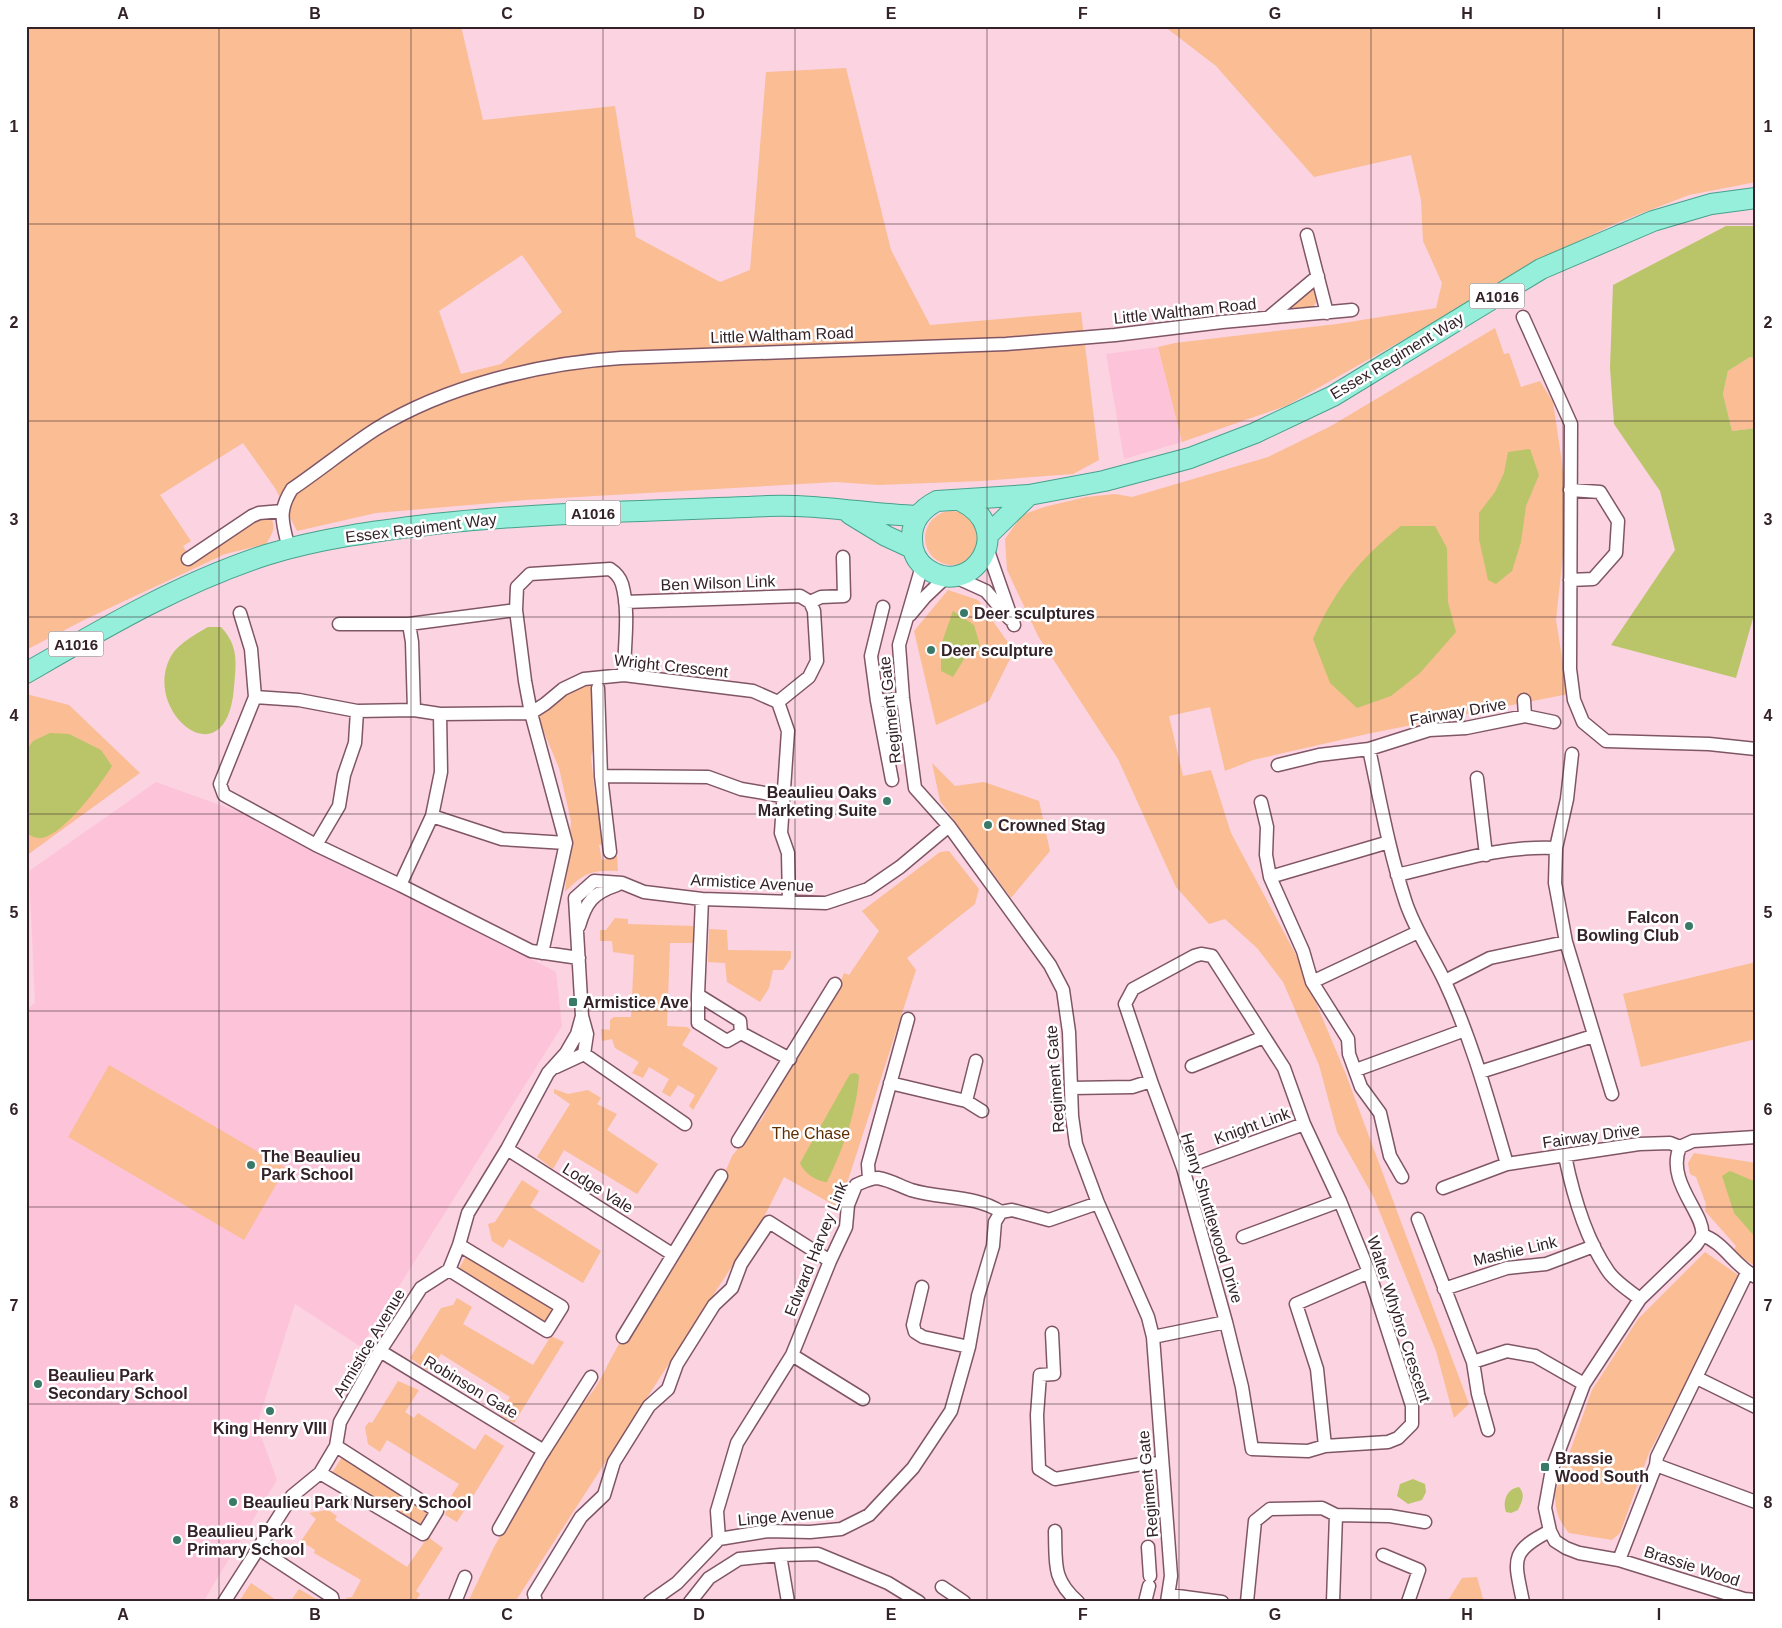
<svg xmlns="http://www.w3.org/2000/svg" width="1782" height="1628" font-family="Helvetica,sans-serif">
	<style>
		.built { fill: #fdc4d9 }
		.green { fill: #fabd94; fill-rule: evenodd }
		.water { fill: #bac569 }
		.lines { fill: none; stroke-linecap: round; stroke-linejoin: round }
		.street-casing { stroke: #805666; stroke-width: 15 }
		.primary-casing { stroke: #46a18d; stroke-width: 22 }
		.street { stroke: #fff; stroke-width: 12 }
		.primary { stroke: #95efdb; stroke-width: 20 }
		.grid { fill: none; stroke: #342229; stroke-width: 1; stroke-opacity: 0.55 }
		.poi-dot { fill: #387968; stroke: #fff; stroke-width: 2 }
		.labels { text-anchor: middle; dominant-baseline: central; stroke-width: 5; stroke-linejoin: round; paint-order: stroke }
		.shield { fill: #fff; stroke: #716469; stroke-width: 1 }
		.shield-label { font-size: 15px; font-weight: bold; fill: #342229 }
		.street-label { font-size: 16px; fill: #342229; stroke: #fff }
		.poi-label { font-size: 16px; font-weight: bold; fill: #342229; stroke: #fff; text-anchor: start }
		.park-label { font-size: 16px; fill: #5e2d00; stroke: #fff }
		.neatline { fill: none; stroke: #342229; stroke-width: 2 }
		.grid-label { font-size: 16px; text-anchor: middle; font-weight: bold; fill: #342229 }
	</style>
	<rect width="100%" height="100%" fill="#fbd3e1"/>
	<path class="built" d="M1158 347 1182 442 1124 459 1106 354Z
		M156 782 278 826 556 972 562 1026 361 1347 295 1304 257 1425 277 1480 203 1602H26V1011L35 1002 29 871Z"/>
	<path class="green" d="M26 26H461L483 120 615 106 636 237 720 282 750 270 766 72 846 68 891 250 930 325 1081 312 1099 460 1073 474 981 481 878 485 836 482 526 500 376 513 297 531 275 488 243 443 160 495 191 541 183 546 189 556 268 512C276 525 275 530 266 544L225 554 86 619 26 650ZM522 255 562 312 501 364 461 374 439 311Z
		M1164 26H1756V182L1689 195 1614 224 1534 264 1488 292 1286 406 1182 442 1158 347 1175 343 1337 324 1436 308 1442 283 1423 241 1421 200 1411 155 1314 177 1216 66Z
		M1312 289H1315L1317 301 1313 307 1285 310Z
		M1495 328 1504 354 1509 353 1521 387 1540 381 1553 402 1565 483 1566 528 1556 620 1568 694 1367 734 1253 760 1225 771 1210 707 1169 716 1183 776 1211 770 1231 833 1296 955 1345 1072 1469 1404 1454 1418 1436 1351 1374 1198 1337 1132 1319 1065 1283 982 1257 948 1225 919 1209 924 1176 887 1118 759 1038 636 1007 570 1005 539 1022 515 1044 507 1086 497 1115 494 1132 497 1268 457 1331 426Z
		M1750 357 1756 358V428L1732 431 1723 394 1728 371Z
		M925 538a27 27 0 1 1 54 0a27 27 0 1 1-54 0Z
		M948 590 978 600 1014 651 989 701 936 725 914 631Z
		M604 679V686H594L595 742 591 757 595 794 600 807 604 844 599 845 602 860 617 856 618 871C591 870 584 873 565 892L571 821 559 768 536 713 582 683Z
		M26 694 69 705 140 773 26 856Z
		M932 763 955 786 984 782 1039 801 1050 851 1011 898 940 801Z
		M949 851 979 889 975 904 907 958 916 970 839 1208 784 1177 765 1215 515 1602H468L494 1547 569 1417C600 1390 602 1372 622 1339 654 1286 688 1234 721 1182L732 1156 762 1119 773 1098 777 1085 837 991 844 973 849 975 879 931 862 911 940 852Z
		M615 918 628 919V924L694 926 693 943H670L667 1026 687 1027 691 1030 682 1045 718 1068 693 1110 689 1106 695 1095 678 1085 670 1097 662 1092 669 1079 649 1067 643 1078 632 1073 639 1062 615 1048 612 1039 602 1041 601 1029 610 1030V1020L614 1017H631L634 955 613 952 612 941H600V930H606Z
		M709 929 727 930 728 950 791 951V958L783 970H773L769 988 760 1002 727 982 725 963 708 962Z
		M1756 962V1039L1641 1067 1623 994Z
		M109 1065 286 1168 244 1240 68 1137Z
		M554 1089 568 1094 588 1090 601 1098 597 1104 617 1114 607 1130 658 1164 637 1194 564 1150 553 1169 537 1157 570 1104 554 1093Z
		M1694 1153 1756 1163V1267L1733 1251 1736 1246 1705 1211 1706 1204 1696 1177 1690 1174 1688 1163Z
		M522 1180 539 1191 530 1206 601 1251 583 1283 509 1239 503 1248 492 1241 488 1224 495 1222Z
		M1705 1252 1738 1275 1689 1377 1649 1453 1620 1533 1612 1540 1569 1533C1558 1520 1555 1510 1555 1493L1592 1390 1638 1319Z
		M466 1256 554 1309 545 1323 458 1270Z
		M457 1298 472 1307 463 1324 533 1365 551 1336 564 1342 514 1423 500 1415 510 1397 441 1354 430 1372 410 1358 441 1308 453 1305Z
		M398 1381 419 1390 405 1412 414 1418 418 1413 475 1450 485 1434 504 1446 457 1522 445 1515 448 1501 459 1484 387 1440 380 1452 368 1444 365 1427 369 1422 372 1423Z
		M342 1457 428 1511 420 1524 332 1473Z
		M328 1510 337 1516 335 1520 407 1567 428 1537 443 1548 416 1591 420 1594 415 1602H346V1598L352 1597 361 1580 314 1553 315 1550 301 1541 316 1519 309 1513Z
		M1477 1577 1484 1602H1447L1462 1578Z
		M251 1583 279 1602H243L240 1600Z
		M299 1589 321 1602H290Z"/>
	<path class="water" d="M1726 226H1756V358L1750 357 1728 371 1723 394 1732 431 1756 428V608L1736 678 1611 645 1675 550 1660 491 1614 424 1610 368 1613 285Z
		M1530 449 1539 475 1526 506 1521 542 1512 571 1496 584 1488 580 1479 539V513L1495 492 1504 473 1508 452Z
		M1401 526H1435L1447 548 1448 602 1456 632 1420 673 1391 696 1357 708 1330 683 1313 639C1334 591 1360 558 1401 526Z
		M953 611 974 625 981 649 966 656 953 677 941 671V645Z
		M208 627H221C239 646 236 663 234 687 227 782 142 713 170 658 177 644 196 634 208 627Z
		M50 733 69 734 101 750 112 766C101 784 63 836 41 838 35 838 31 836 26 833V751L33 741Z
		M855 1073 859 1075C857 1111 843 1149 827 1182 817 1182 803 1172 800 1163L850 1074Z
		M1730 1171 1756 1182V1238L1734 1213 1722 1176Z
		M1413 1479 1425 1484 1426 1492 1422 1500 1408 1504 1397 1496 1400 1484Z
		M1519 1487C1526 1495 1522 1501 1518 1510L1511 1513 1506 1512C1502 1502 1507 1488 1519 1487Z"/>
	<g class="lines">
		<g class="street-casing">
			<path id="street" d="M1307 235 1327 313
				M1523 317 1571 424 1570 669 1574 700 1583 722 1606 741 1709 744 1756 749
				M1268 318 1318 276
				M987 548 1014 625
				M289 549C283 524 277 512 292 489 320 470 348 447 376 429 445 386 541 363 621 358L1006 344 1115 335 1222 322 1352 310
				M188 559 252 516 259 513 282 511
				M922 566 899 645 903 698 915 788 949 826 1050 965 1063 990 1069 1032 1072 1116 1076 1144 1098 1203 1148 1317 1153 1337 1171 1576 1167 1602
				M953 576 986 591 1010 619
				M1570 580 1593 579 1616 553 1618 521 1600 492 1570 490
				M625 602 800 596 810 602 814 611 817 661 809 677 778 702
				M810 602 821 597 844 596 843 557
				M883 607 871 656 877 701 892 780
				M240 613 251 649 255 697 220 784 224 795 316 845 400 885
				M910 615 925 597 946 577
				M339 624H409
				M598 688 601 776 610 852
				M255 697 299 700 357 711 414 710 440 714
				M1524 700 1525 716
				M877 701 903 698
				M414 710 412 642 409 624 516 610
				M1369 749C1380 800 1389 851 1405 900 1414 929 1432 954 1445 982 1472 1040 1489 1103 1507 1164
				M1572 754 1567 799 1556 848 1555 883 1566 942 1612 1094
				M1278 765 1319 755 1369 749 1429 730 1466 728 1525 716 1554 722
				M601 776 708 777 741 789 782 796
				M1477 778 1486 855
				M1261 802 1267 827 1266 855 1270 877 1303 951 1312 982 1348 1039 1349 1054 1361 1087 1380 1113 1390 1156 1402 1177
				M432 816 502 839 566 843
				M316 845 339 806 344 775 355 743 357 711
				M1397 875C1449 863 1503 845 1556 848
				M1270 877 1389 842
				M702 899 698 995 740 1021 741 1033
				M579 926C586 902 593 893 617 885
				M542 953 566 843 531 713 525 681 516 610 517 587 530 574 610 569C616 573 620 577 622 584 630 612 624 646 624 675
				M579 958 531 951 400 885 432 816 441 772 440 714 531 713 545 704 563 689 584 679 624 675 753 691 778 702 788 731 781 833 788 853 789 901
				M1445 981 1490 958 1566 942
				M1312 982 1418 932
				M698 995V1023L727 1041 741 1033 790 1059
				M584 1054 685 1124
				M1192 1066 1264 1037
				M556 1067 584 1054 587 1034 582 1016 575 898 594 881 622 883 644 892 702 899 826 903 868 889 900 867 949 826
				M1356 1070 1465 1030
				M1480 1072 1593 1036
				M1151 1081 1125 1004 1133 989 1194 956 1201 954 1212 956 1284 1068 1304 1124 1340 1201 1369 1272 1412 1406V1424L1398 1438 1388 1442 1325 1446 1308 1451 1252 1449 1242 1387 1226 1322
				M890 1083 966 1101 976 1061
				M1071 1088 1132 1087 1151 1081 1183 1168 1226 1322 1153 1337
				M966 1101 982 1111
				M1756 1137 1693 1141 1680 1147C1665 1181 1706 1215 1702 1235 1701 1238 1698 1242 1696 1245L1640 1299 1584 1384 1552 1469 1545 1508 1550 1531 1555 1541 1566 1548 1579 1553 1619 1560 1744 1599 1756 1600
				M738 1141 835 984
				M507 1149 672 1254
				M1565 1156C1573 1195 1585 1238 1608 1271 1615 1282 1630 1291 1640 1299
				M1183 1168 1304 1124
				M869 1179 868 1164 908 1019
				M1443 1188 1507 1164 1639 1144 1670 1143 1680 1147
				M1418 1219 1473 1362 1478 1394 1488 1430
				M1702 1235C1724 1242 1735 1267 1756 1277
				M1243 1237 1340 1201
				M449 1270 547 1331 562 1307 459 1245
				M922 1287 913 1325 915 1332 923 1337 969 1347
				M1444 1289 1507 1268 1546 1264 1594 1246
				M1052 1333 1054 1374 1040 1375 1037 1415 1039 1469 1055 1479 1142 1464 1162 1463
				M623 1337 721 1176
				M380 1351 544 1451
				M792 1355 863 1399
				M1473 1362 1507 1351 1535 1356 1584 1384
				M1697 1378 1756 1407
				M1325 1446 1317 1369 1296 1304 1369 1272
				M1656 1465 1657 1457 1747 1273
				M320 1473 423 1534 437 1511 336 1446
				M499 1529 540 1457 591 1377
				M1055 1531C1056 1564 1052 1579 1078 1602
				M719 1539 717 1511 737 1443 792 1355 830 1261 846 1227 848 1205 856 1185C863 1182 870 1178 878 1178 890 1180 900 1186 911 1190 940 1199 976 1195 1001 1212
				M1148 1547 1150 1576
				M259 1549 332 1597 333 1602
				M780 1555 788 1602
				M1383 1555 1419 1570 1408 1602
				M1619 1560 1656 1465 1756 1502
				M942 1587 964 1602
				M1170 1595 1222 1602
				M224 1602 292 1496 320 1473 336 1446 340 1422 380 1351 421 1288 449 1270 459 1245 468 1213 507 1149 548 1073 566 1053 577 1034 582 1016
				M455 1602 465 1577
				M536 1602 534 1594 581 1517 604 1495 614 1462 649 1406 668 1389 677 1364 714 1305 732 1288 741 1264 769 1222 830 1261
				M650 1602 677 1583 719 1539 768 1531 810 1532 841 1529 869 1515 913 1468 951 1411 969 1347 978 1296 993 1246 995 1222 1001 1212 1012 1210 1049 1220 1098 1203
				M690 1602 709 1578 739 1559 780 1555 818 1554 888 1583 919 1602
				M1145 1602 1149 1586
				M1247 1602 1255 1521 1270 1509 1322 1508 1336 1515 1390 1516 1425 1522
				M1333 1602 1336 1515
				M1523 1602C1515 1561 1508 1552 1550 1531"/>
		</g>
		<g class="primary-casing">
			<path id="primary" d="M961 501C1018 529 972 600 927 569 917 562 912 552 912 540 911 521 921 509 937 501L1029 495 1104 481 1190 458 1255 433 1333 396 1541 269 1653 221 1711 204 1756 198
				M850 514 886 536 912 548
				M988 535 1029 495
				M26 673C104 628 180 583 266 555 321 538 377 531 434 524 545 512 656 511 768 506 818 504 867 514 918 516"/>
		</g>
		<use href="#street" class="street"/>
		<use href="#primary" class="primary"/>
	</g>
	<path class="grid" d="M219 26V1602M411 26V1602M603 26V1602M795 26V1602M987 26V1602M1179 26V1602M1371 26V1602M1563 26V1602M26 224H1756M26 421H1756M26 617H1756M26 814H1756M26 1011H1756M26 1207H1756M26 1404H1756"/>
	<g class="poi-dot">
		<circle cx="964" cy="613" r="5"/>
		<circle cx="931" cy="650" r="5"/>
		<circle cx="887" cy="801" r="5"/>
		<circle cx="988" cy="825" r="5"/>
		<circle cx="1689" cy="926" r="5"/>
		<rect x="568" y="997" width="10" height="10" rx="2.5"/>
		<circle cx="251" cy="1165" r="5"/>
		<circle cx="38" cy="1384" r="5"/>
		<circle cx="270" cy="1411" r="5"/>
		<rect x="1540" y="1462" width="10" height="10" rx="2.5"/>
		<circle cx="233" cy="1502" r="5"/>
		<circle cx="177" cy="1540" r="5"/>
	</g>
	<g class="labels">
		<g class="shield">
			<rect x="1469.5" y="283.5" width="55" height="25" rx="4"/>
			<rect x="565.5" y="500.5" width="55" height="25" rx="4"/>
			<rect x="48.5" y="631.5" width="55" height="25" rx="4"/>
		</g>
		<g class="shield-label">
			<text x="1497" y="296">A1016</text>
			<text x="593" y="513">A1016</text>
			<text x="76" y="644">A1016</text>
		</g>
		<g class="street-label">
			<text transform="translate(1185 311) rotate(-6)">Little Waltham Road</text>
			<text transform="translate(782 335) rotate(-2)">Little Waltham Road</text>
			<text transform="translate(1397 356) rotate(-31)">Essex Regiment Way</text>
			<text transform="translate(421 528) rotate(-7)">Essex Regiment Way</text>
			<text transform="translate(718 583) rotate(-2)">Ben Wilson Link</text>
			<text transform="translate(671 666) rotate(6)">Wright Crescent</text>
			<text transform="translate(890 710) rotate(-96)">Regiment Gate</text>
			<text transform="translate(1458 712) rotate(-10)">Fairway Drive</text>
			<text transform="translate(752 883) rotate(3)">Armistice Avenue</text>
			<text transform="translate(1055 1079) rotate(-94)">Regiment Gate</text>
			<text transform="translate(1252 1126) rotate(-20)">Knight Link</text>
			<text transform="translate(1591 1136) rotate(-8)">Fairway Drive</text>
			<text transform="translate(598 1188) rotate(32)">Lodge Vale</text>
			<text transform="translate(1212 1218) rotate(73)">Henry Shuttlewood Drive</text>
			<text transform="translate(816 1249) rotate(-68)">Edward Harvey Link</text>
			<text transform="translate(1515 1251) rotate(-13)">Mashie Link</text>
			<text transform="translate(1399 1319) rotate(72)">Walter Whybro Crescent</text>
			<text transform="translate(369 1343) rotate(-59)">Armistice Avenue</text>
			<text transform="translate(471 1387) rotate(31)">Robinson Gate</text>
			<text transform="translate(1148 1484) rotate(-95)">Regiment Gate</text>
			<text transform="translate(786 1516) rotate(-5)">Linge Avenue</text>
			<text transform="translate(1692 1566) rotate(18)">Brassie Wood</text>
		</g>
		<g class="poi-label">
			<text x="974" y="613">Deer sculptures</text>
			<text x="941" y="650">Deer sculpture</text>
			<text x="877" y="792" text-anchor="end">Beaulieu Oaks<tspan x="877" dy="18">Marketing Suite</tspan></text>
			<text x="998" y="825">Crowned Stag</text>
			<text x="1679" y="917" text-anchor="end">Falcon<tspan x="1679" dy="18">Bowling Club</tspan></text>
			<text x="583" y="1002">Armistice Ave</text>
			<text x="261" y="1156">The Beaulieu<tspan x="261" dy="18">Park School</tspan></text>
			<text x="48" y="1375">Beaulieu Park<tspan x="48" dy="18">Secondary School</tspan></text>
			<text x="270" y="1428" text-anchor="middle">King Henry VIII</text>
			<text x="1555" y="1458">Brassie<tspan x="1555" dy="18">Wood South</tspan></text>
			<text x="243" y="1502">Beaulieu Park Nursery School</text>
			<text x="187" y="1531">Beaulieu Park<tspan x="187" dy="18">Primary School</tspan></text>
		</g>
		<g class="park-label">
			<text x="811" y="1133">The Chase</text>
		</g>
	</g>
	<rect width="1782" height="1628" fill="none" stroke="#ffffff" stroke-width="55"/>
	<rect x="28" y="28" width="1726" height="1572" class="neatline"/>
	<g class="grid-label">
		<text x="123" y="19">A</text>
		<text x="315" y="19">B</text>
		<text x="507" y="19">C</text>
		<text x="699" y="19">D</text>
		<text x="891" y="19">E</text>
		<text x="1083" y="19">F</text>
		<text x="1275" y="19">G</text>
		<text x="1467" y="19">H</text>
		<text x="1659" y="19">I</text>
		<text x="14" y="132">1</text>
		<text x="1768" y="132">1</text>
		<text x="14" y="328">2</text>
		<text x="1768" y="328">2</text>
		<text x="14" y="525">3</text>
		<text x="1768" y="525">3</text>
		<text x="14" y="721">4</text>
		<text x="1768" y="721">4</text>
		<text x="14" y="918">5</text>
		<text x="1768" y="918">5</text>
		<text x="14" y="1115">6</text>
		<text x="1768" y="1115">6</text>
		<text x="14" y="1311">7</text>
		<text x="1768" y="1311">7</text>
		<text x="14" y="1508">8</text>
		<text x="1768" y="1508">8</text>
		<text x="123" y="1620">A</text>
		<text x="315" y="1620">B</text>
		<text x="507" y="1620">C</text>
		<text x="699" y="1620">D</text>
		<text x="891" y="1620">E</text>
		<text x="1083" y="1620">F</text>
		<text x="1275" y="1620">G</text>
		<text x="1467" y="1620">H</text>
		<text x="1659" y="1620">I</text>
	</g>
</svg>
